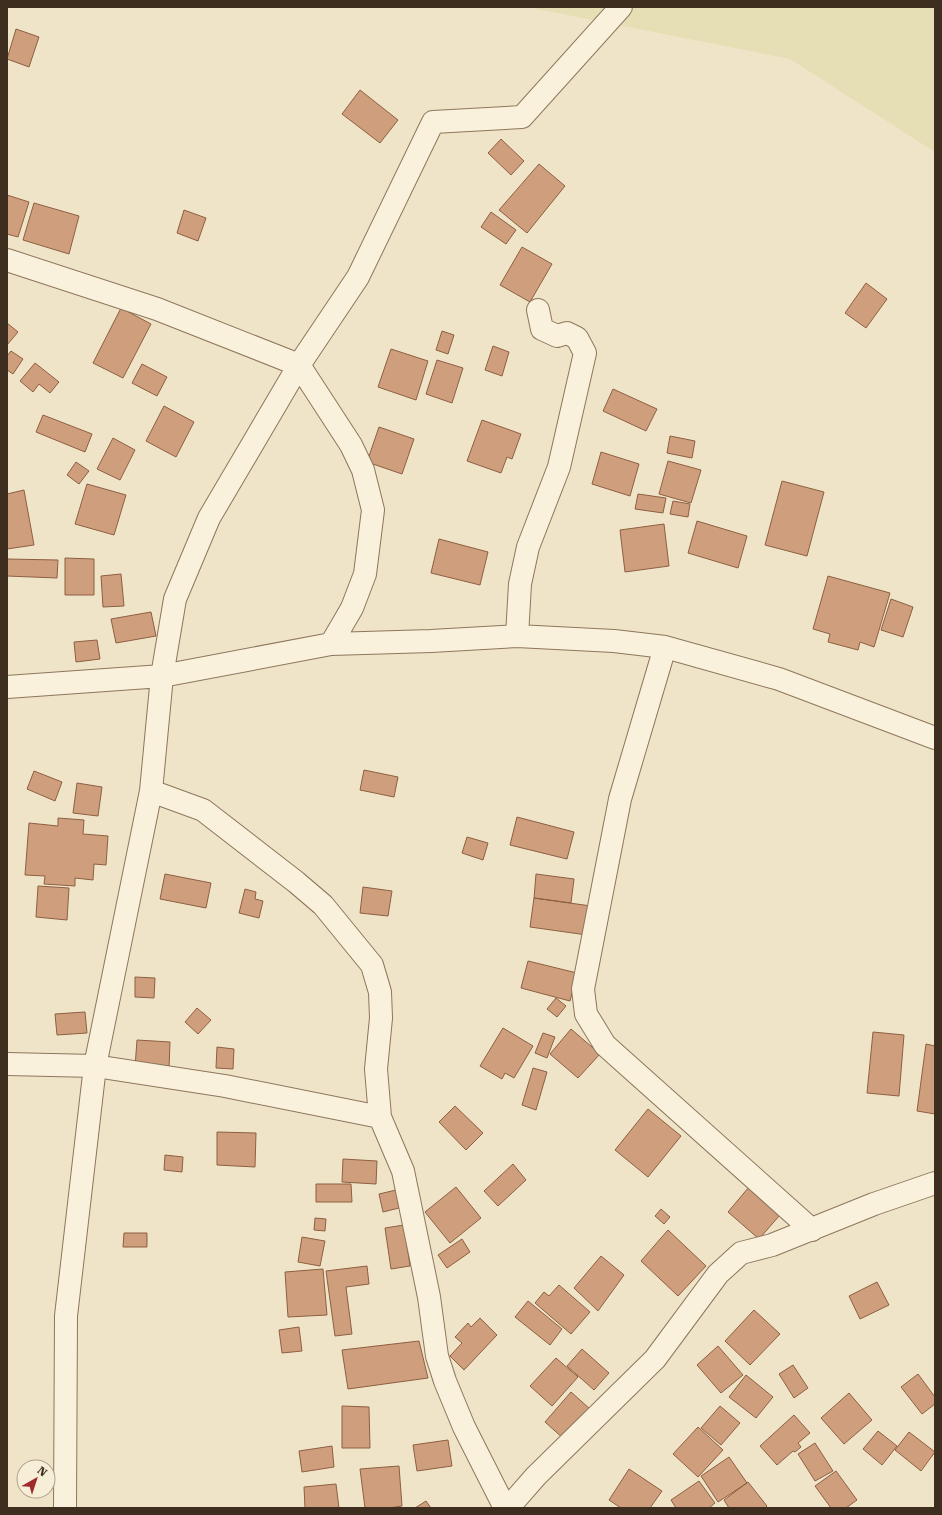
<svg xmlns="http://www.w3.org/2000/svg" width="942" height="1515" font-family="'Roboto Serif',serif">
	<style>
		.farmland { fill: #e6deb5 }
		.building { fill: #cf9f7d; stroke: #8d5f41 }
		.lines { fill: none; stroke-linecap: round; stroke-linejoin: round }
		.minor-casing { stroke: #8d765c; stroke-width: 24 }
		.minor { stroke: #faf1dc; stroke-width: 22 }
	</style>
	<rect width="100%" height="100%" fill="#f0e4c8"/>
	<path class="farmland" d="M527 7H935V152L790 59Z"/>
	<path class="building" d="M16 29 39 37 29 67 7 59Z
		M360 90 398 120 380 143 342 114Z
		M501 139 524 161 511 175 488 153Z
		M539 164 565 186 527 233 499 210Z
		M7 195 29 202 18 237 7 234Z
		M34 203 79 216 69 254 23 240Z
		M184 210 206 218 198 241 177 233Z
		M491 212 516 230 506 244 481 227Z
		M522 247 552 264 530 302 500 285Z
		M866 283 887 299 866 328 845 313Z
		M121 308 151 324 123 378 93 363Z
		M7 323 18 332 7 345Z
		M442 331 454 335 448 354 436 350Z
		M493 346 509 352 502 376 485 370Z
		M391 349 428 361 416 400 378 387Z
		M11 351 23 359 13 374 7 370V356Z
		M437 360 463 368 452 403 426 394Z
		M35 363 59 382 50 393 39 384 33 392 20 381Z
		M142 364 167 377 157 396 132 383Z
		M613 389 657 409 646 431 603 411Z
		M164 406 194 422 176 457 146 441Z
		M43 415 92 434 85 452 36 432Z
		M482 420 521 434 512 459 507 457 501 473 467 461Z
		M379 427 414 439 402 474 367 462Z
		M670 436 695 441 692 458 667 453Z
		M113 438 135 450 120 480 97 469Z
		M601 452 639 464 630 496 592 484Z
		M668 461 701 470 691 503 659 494Z
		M76 462 89 471 79 484 67 475Z
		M782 481 824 492 807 556 765 545Z
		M87 484 126 495 114 535 75 524Z
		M24 490 34 545 7 549V494Z
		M638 494 666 498 663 513 635 509Z
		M673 501 690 504 688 517 670 514Z
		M697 521 747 536 738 568 688 553Z
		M664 524 669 566 625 572 620 530Z
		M439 539 488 552 480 585 431 573Z
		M65 558 94 559V595H65Z
		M7 559 58 560 57 578 7 576Z
		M121 574 124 606 103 607 101 576Z
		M828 576 890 593 874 647 860 642 858 650 828 642 830 634 813 629Z
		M891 599 913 607 903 637 881 630Z
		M151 612 156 636 116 643 111 619Z
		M97 640 100 659 76 662 74 642Z
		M364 770 398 777 394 797 360 790Z
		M34 771 62 782 55 801 27 789Z
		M77 783 102 787 98 816 73 813Z
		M517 817 574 832 567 859 510 845Z
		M58 818 84 820 83 834 108 836 106 865 94 864 93 880 75 878V886L44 884 45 876 25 875 29 823 58 826Z
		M467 837 488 843 483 860 462 853Z
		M165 874 211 883 206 908 160 899Z
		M536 874 574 879 571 903 534 898Z
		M38 886 69 888 67 920 36 917Z
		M363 887 392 891 388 916 360 913Z
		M245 889 256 892 255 899 263 901 259 918 239 913Z
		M534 898 591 906 587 935 530 927Z
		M528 961 577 973 570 1001 521 988Z
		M135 977 155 978 154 998 135 997Z
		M556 998 566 1006 557 1017 547 1009Z
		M197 1008 211 1020 198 1034 185 1022Z
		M85 1012 87 1033 57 1035 55 1014Z
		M503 1028 533 1046 514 1078 505 1073 502 1079 480 1066Z
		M571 1029 600 1054 578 1078 550 1054Z
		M873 1032 904 1035 899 1096 867 1093Z
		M543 1033 555 1037 547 1058 535 1053Z
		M137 1040 170 1042 169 1069 135 1067Z
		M926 1044 935 1046V1114L917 1111Z
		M217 1047 234 1049 233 1069 216 1068Z
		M533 1068 547 1072 536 1110 522 1105Z
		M455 1106 483 1133 466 1150 439 1122Z
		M648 1109 681 1136 648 1177 615 1150Z
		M217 1132 256 1133 255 1167 217 1165Z
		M165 1155 183 1157 182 1172 164 1170Z
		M343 1159 377 1161 376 1184 342 1182Z
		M513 1164 526 1180 498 1206 484 1191Z
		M316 1184H351L352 1202H316Z
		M456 1187 481 1218 450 1243 425 1212Z
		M749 1187 780 1215 759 1239 728 1212Z
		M396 1190 399 1208 383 1212 379 1194Z
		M661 1209 670 1217 664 1224 655 1216Z
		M315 1218 326 1219 325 1231 314 1230Z
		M404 1225 410 1266 391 1269 385 1228Z
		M668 1230 706 1266 678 1296 641 1261Z
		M124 1233H147V1247H123Z
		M302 1237 325 1241 320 1266 298 1262Z
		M462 1239 470 1252 447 1268 438 1255Z
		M601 1256 624 1275 598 1311 574 1288Z
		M367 1266 369 1284 346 1287 352 1334 335 1336 326 1271Z
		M323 1269 327 1315 288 1317 285 1272Z
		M877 1282 889 1305 860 1319 849 1296Z
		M559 1285 590 1312 571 1334 535 1303 544 1292 549 1296Z
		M528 1301 562 1329 550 1345 515 1317Z
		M754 1310 780 1334 750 1365 725 1341Z
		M480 1318 497 1335 464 1370 450 1356 462 1343 455 1337 468 1323 471 1327Z
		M299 1327 302 1351 282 1353 279 1330Z
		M419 1341 428 1378 348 1389 342 1350Z
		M718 1346 743 1375 721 1393 697 1365Z
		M582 1349 609 1373 594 1390 567 1366Z
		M556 1358 578 1377 552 1406 530 1386Z
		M793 1365 808 1388 794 1398 779 1374Z
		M918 1374 935 1397V1404L922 1414 901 1387Z
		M746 1375 773 1397 756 1418 729 1397Z
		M571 1392 590 1409 564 1439 545 1422Z
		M849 1393 872 1420 844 1444 821 1418Z
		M342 1406 369 1407 370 1448H342Z
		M720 1406 740 1423 721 1445 701 1428Z
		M794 1415 810 1433 798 1443 801 1447 795 1452 793 1451 777 1465 760 1446Z
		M698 1427 723 1450 698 1477 673 1454Z
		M878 1431 897 1446 882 1465 863 1449Z
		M909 1432 935 1452 921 1471 895 1450Z
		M448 1440 452 1466 417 1471 413 1445Z
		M815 1443 833 1471 815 1481 798 1454Z
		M332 1446 334 1467 302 1472 299 1451Z
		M729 1457 747 1483 718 1502 701 1476Z
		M399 1466 402 1506 389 1508H365L360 1469Z
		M629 1469 662 1491 650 1508H621L609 1500Z
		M836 1471 857 1500 846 1508H831L815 1486Z
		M699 1481 715 1503 709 1508H676L671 1500Z
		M748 1482 767 1506 765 1508H729L724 1500Z
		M336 1484 339 1508H305L304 1487Z
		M426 1501 431 1508H415Z"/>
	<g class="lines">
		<g class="minor-casing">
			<path id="minor" d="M7 260 157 309 299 365 351 445 363 470 373 510 365 574 352 608 331 644
				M517 636 520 584 528 547 559 467 585 353 577 338 567 333 557 336 542 329 538 310
				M665 647 620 799 583 989 586 1014 605 1045 812 1230
				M7 687 162 676 331 644 431 641 517 636 614 641 665 647 779 679 935 738
				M151 791 203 810 296 882 323 905 372 965 380 992 381 1018 376 1069 380 1117 403 1171 429 1297 437 1356 445 1381 464 1427 505 1508
				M7 1064 95 1066 225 1086 380 1117
				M65 1508 66 1316 95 1066 151 791 162 676 175 599 209 518 299 365 358 277 433 122 522 117 621 7
				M508 1508 536 1476 655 1359 718 1274 741 1253 772 1245 874 1204 935 1183"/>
		</g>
		<use href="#minor" class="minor"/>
	</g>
	<rect width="942" height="1515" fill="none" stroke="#3d2e20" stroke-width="16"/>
	<g transform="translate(36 1479) rotate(39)"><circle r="19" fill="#f7eed8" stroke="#ada18e"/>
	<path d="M0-3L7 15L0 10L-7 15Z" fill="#9e2a2b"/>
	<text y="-6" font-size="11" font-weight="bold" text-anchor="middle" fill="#3d2e20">N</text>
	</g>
</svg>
